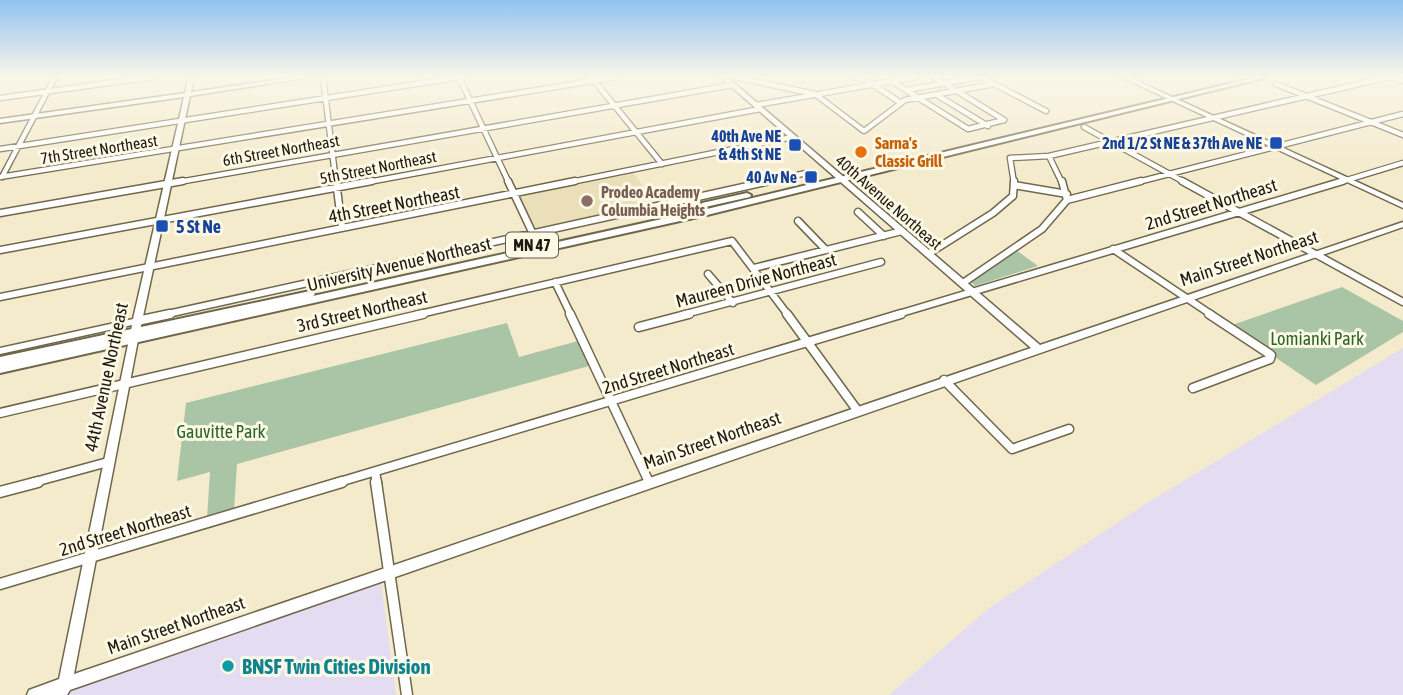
<svg xmlns="http://www.w3.org/2000/svg" width="1403" height="695" font-family="'Asap Condensed',sans-serif">
	<style>
		.industrial { fill: #e4ddf2 }
		.built { fill: #ebdfb9 }
		.green { fill: #a9c5a6 }
		.lines { fill: none; stroke-linecap: round; stroke-linejoin: round }
		.street-far3-casing { stroke: #6f674c; stroke-width: 7 }
		.street-far2-casing { stroke: #6f674c; stroke-width: 9 }
		.street-far1-casing { stroke: #6f674c; stroke-width: 11 }
		.street-casing { stroke: #6f674c; stroke-width: 13 }
		.secondary-casing { stroke: #6f674c; stroke-width: 3 }
		.primary-casing { stroke: #6f674c; stroke-width: 4 }
		.street-far3 { stroke: #fff; stroke-width: 4.5 }
		.street-far2 { stroke: #fff; stroke-width: 6 }
		.street-far1 { stroke: #fff; stroke-width: 8 }
		.street { stroke: #fff; stroke-width: 10 }
		.secondary { fill: #fff; fill-rule: evenodd }
		.primary { fill: #fff; fill-rule: evenodd }
		.transit-dot { fill: #1a4fb4; stroke: #fef8e6; stroke-width: 2.5 }
		.food-dot { fill: #e8710a; stroke: #fef8e6; stroke-width: 2.5 }
		.education-dot { fill: #8d6e63; stroke: #fef8e6; stroke-width: 2.5 }
		.culture-dot { fill: #0f9aa8; stroke: #fef8e6; stroke-width: 2.5 }
		.labels { text-anchor: middle; dominant-baseline: central; stroke-width: 6; stroke-linejoin: round; paint-order: stroke }
		.far-transit-label { font-size: 16px; font-weight: bold; fill: #164399; stroke: #fef8e6; text-anchor: end }
		.far-food-label { font-size: 16px; font-weight: bold; fill: #c56008; stroke: #fef8e6; text-anchor: start }
		.far-street-label { font-size: 16px; fill: #1c190e; stroke: #fef8e6 }
		.far-education-label { font-size: 16px; font-weight: bold; fill: #785e54; stroke: #fef8e6; text-anchor: start }
		.shield { fill: #fef8e6; stroke: #605c4f; stroke-width: 2 }
		.shield-label { font-size: 16px; font-weight: bold; fill: #1c190e }
		.street-label { font-size: 18px; fill: #1c190e; stroke: #fef8e6 }
		.transit-label { font-size: 18px; font-weight: bold; fill: #164399; stroke: #fef8e6; text-anchor: start }
		.park-label { font-size: 18px; fill: #296626; stroke: #fef8e6 }
		.near-culture-label { font-size: 21px; font-weight: bold; fill: #0d838f; stroke: #fef8e6; text-anchor: start }
	</style>
	<rect width="100%" height="100%" fill="#f4ebcc"/>
	<path class="industrial" d="M1403 348V695H889L989 608 1147 503Z
		M381 582 396 695H47Z"/>
	<path class="built" d="M632 171 657 206 535 232 518 195Z"/>
	<path class="green" d="M1016 250 1038 266 975 286 970 281Z
		M1342 287 1403 321V332L1316 385 1229 326Z
		M507 323 519 357 578 341 589 366 237 464 234 511 207 519 210 472 177 481 186 403Z"/>
	<g class="lines">
		<g class="street-far3-casing">
			<path id="street-far3" d="M323 77 336 183
				M459 77 509 183
				M734 77 815 94 864 131 905 100 994 84
				M854 77 866 80 901 103
				M934 77 1004 120
				M981 77 1046 111
				M1391 77 1403 81
				M592 78 662 164
				M893 82 968 129 1004 120
				M1276 84 1403 135
				M907 90 978 77
				M937 95 988 126
				M0 98 152 77
				M756 105 916 77
				M1084 127 1186 183
				M0 149 461 77
				M1049 156 1062 183
				M0 177 617 77
				M2 177 55 77
				M173 183 732 85
				M363 183 760 109
				M566 183 793 137
				M762 183 806 173
				M1014 183 1010 158 1049 156 1389 77
				M1134 183 1403 114
				M1337 183 1403 163"/>
		</g>
		<g class="street-far2-casing">
			<path id="street-far2" d="M336 181 342 228
				M508 181 533 234
				M1182 181 1403 302
				M1014 185 1067 194
				M1067 200 1141 181
				M858 212 884 236
				M0 213 183 181
				M798 221 826 250
				M1113 249 1212 315
				M0 250 372 181
				M928 254 993 213 1013 196 1014 181
				M754 268 902 231
				M708 274 733 303
				M555 282 571 315
				M963 283 1042 229 1067 200 1062 181
				M0 297 575 181
				M163 315 770 181
				M416 315 732 241 788 315
				M682 315 881 262
				M895 315 1343 181"/>
		</g>
		<g class="street-far1-casing">
			<path id="street-far1" d="M570 314 649 482
				M787 314 857 410
				M137 321 170 314
				M639 327 689 314
				M944 380 1012 449 1069 429
				M1193 388 1270 359 1271 355 1209 314
				M0 413 423 314
				M375 472 377 483
				M31 483 108 462
				M336 483 901 314"/>
		</g>
		<g class="street-casing">
			<path id="street" d="M376 482 407 695
				M0 492 38 482
				M0 584 342 482"/>
		</g>
		<g class="secondary-casing">
			<path id="secondary" d="M188 77H194L191 92 295 77H311L190 96 138 340 74 674 1031 348 720 77H727L1040 345 1403 222V227L70 690 67 695H27L29 690 59 679 132 325 0 354V348L133 319 184 97 0 123V119L185 93Z
				M1121 77H1129L1403 203V208Z"/>
		</g>
		<g class="primary-casing">
			<path id="primary" d="M1257 77H1268L707 215 0 373V365L707 209Z
				M747 193 751 195 750 197 705 207 701 205 702 203Z
				M310 291 315 294 313 296 0 365V357Z"/>
		</g>
		<use href="#street-far3" class="street-far3"/>
		<use href="#street-far2" class="street-far2"/>
		<use href="#street-far1" class="street-far1"/>
		<use href="#street" class="street"/>
		<use href="#secondary" class="secondary"/>
		<use href="#primary" class="primary"/>
	</g>
	<linearGradient id="sky" x2="0" y2="1"><stop stop-color="#91c3f1"/><stop offset="0.44" stop-color="#faf6e8"/><stop offset="1" stop-color="#faf6e8" stop-opacity="0"/></linearGradient>
	<rect width="1403" height="174" fill="url(#sky)"/>
	<g class="transit-dot">
		<rect x="1269" y="136" width="14" height="14" rx="3.5"/>
		<rect x="788" y="138" width="14" height="14" rx="3.5"/>
		<rect x="804" y="170" width="14" height="14" rx="3.5"/>
		<rect x="155" y="219" width="14" height="14" rx="3.5"/>
	</g>
	<circle class="food-dot" cx="861" cy="152" r="7"/>
	<circle class="education-dot" cx="587" cy="201" r="7"/>
	<circle class="culture-dot" cx="228" cy="666" r="7"/>
	<g class="labels">
		<g class="far-transit-label">
			<text x="781" y="136">40th Ave NE<tspan x="781" dy="18">&amp; 4th St NE</tspan></text>
			<text x="1262" y="143">2nd 1/2 St NE &amp; 37th Ave NE</text>
			<text x="797" y="177">40 Av Ne</text>
		</g>
		<g class="far-food-label">
			<text x="875" y="143">Sarna's<tspan x="875" dy="18">Classic Grill</tspan></text>
		</g>
		<g class="far-street-label">
			<text transform="translate(99 149) rotate(-9)">7th Street Northeast</text>
			<text transform="translate(281 150) rotate(-10)">6th Street Northeast</text>
			<text transform="translate(378 167) rotate(-11)">5th Street Northeast</text>
			<text transform="translate(889 202) rotate(41)">40th Avenue Northeast</text>
		</g>
		<g class="far-education-label">
			<text x="601" y="192">Prodeo Academy<tspan x="601" dy="18">Columbia Heights</tspan></text>
		</g>
		<rect class="shield" x="506" y="232.5" width="52" height="25" rx="5"/>
		<g class="shield-label">
			<text x="532" y="245">MN 47</text>
		</g>
		<g class="street-label">
			<text transform="translate(394 204) rotate(-11)">4th Street Northeast</text>
			<text transform="translate(1211 204) rotate(-17)">2nd Street Northeast</text>
			<text transform="translate(1249 258) rotate(-18)">Main Street Northeast</text>
			<text transform="translate(399 264) rotate(-13)">University Avenue Northeast</text>
			<text transform="translate(756 280) rotate(-15)">Maureen Drive Northeast</text>
			<text transform="translate(362 311) rotate(-13)">3rd Street Northeast</text>
			<text transform="translate(668 368) rotate(-17)">2nd Street Northeast</text>
			<text transform="translate(106 377) rotate(-78)">44th Avenue Northeast</text>
			<text transform="translate(712 440) rotate(-19)">Main Street Northeast</text>
			<text transform="translate(125 530) rotate(-17)">2nd Street Northeast</text>
			<text transform="translate(176 625) rotate(-19)">Main Street Northeast</text>
		</g>
		<g class="transit-label">
			<text x="176" y="226">5 St Ne</text>
		</g>
		<g class="park-label">
			<text x="1317" y="338">Lomianki Park</text>
			<text x="221" y="431">Gauvitte Park</text>
		</g>
		<g class="near-culture-label">
			<text x="242" y="666">BNSF Twin Cities Division</text>
		</g>
	</g>
</svg>
